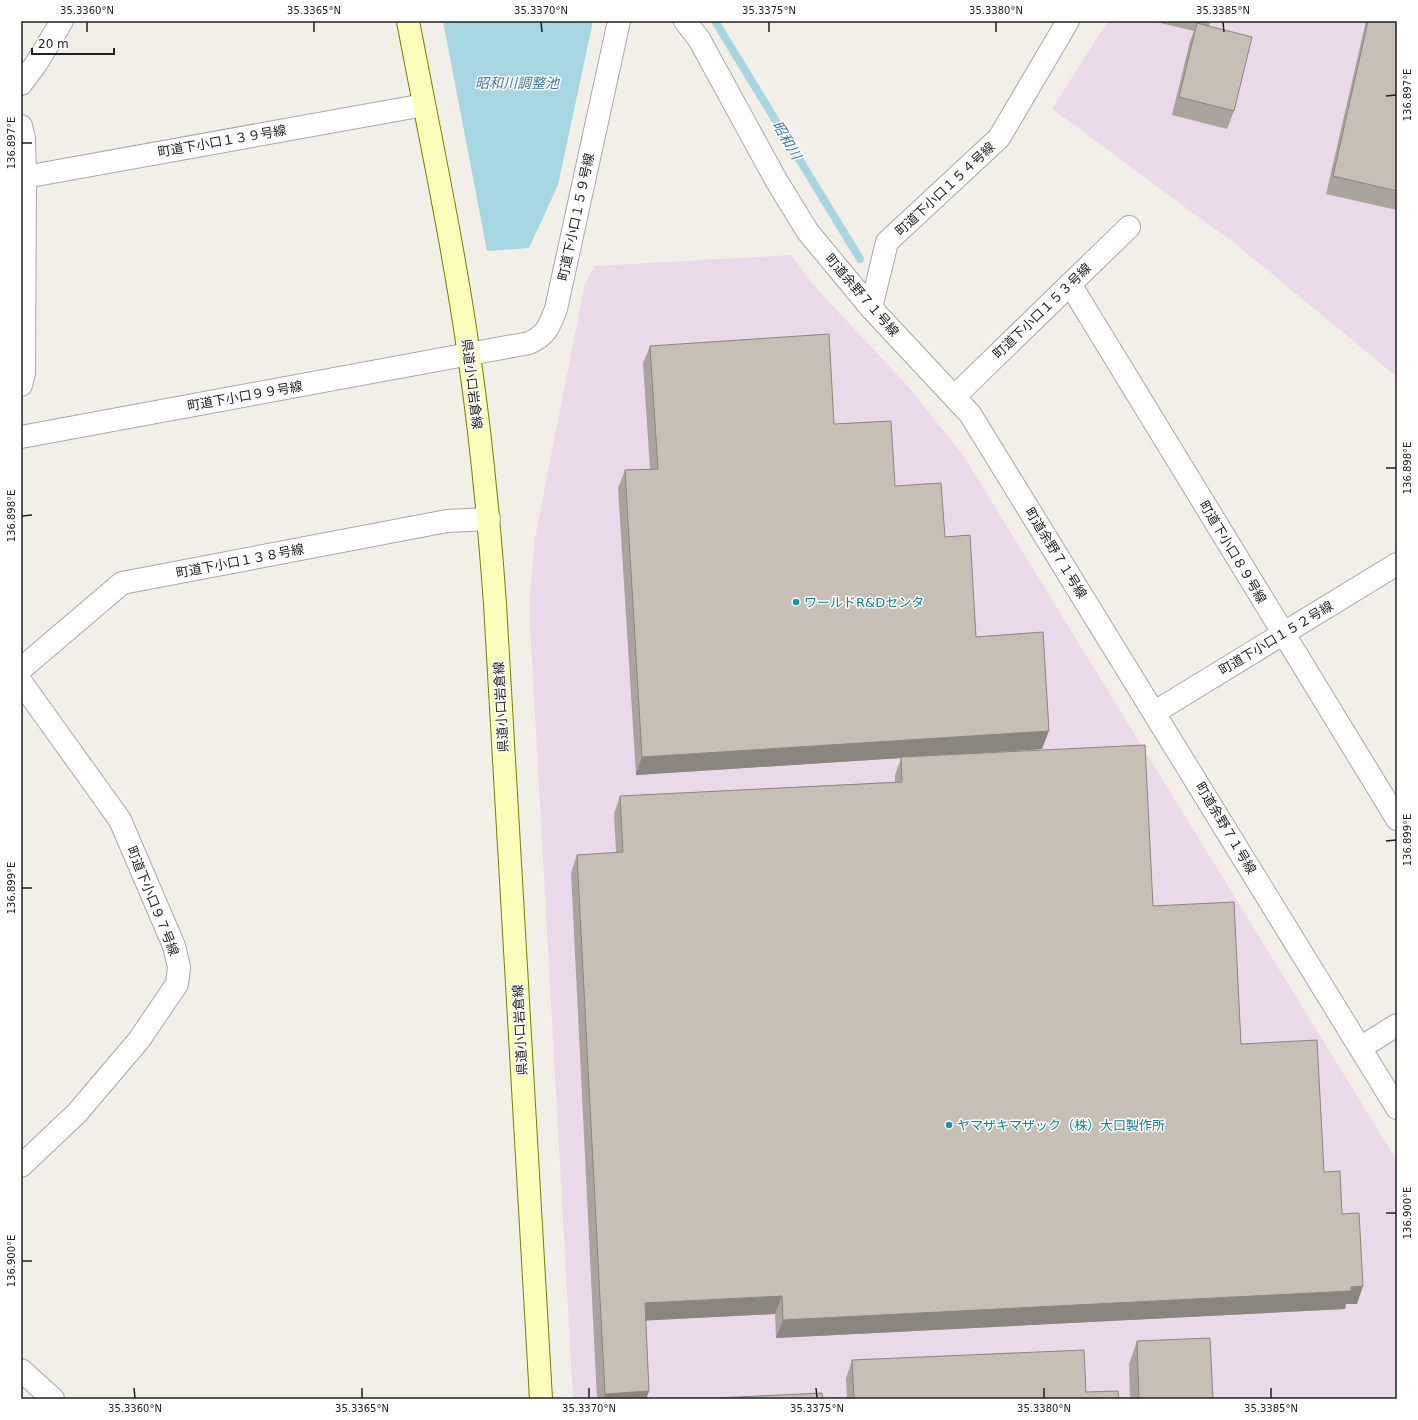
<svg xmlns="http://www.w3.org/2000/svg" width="1418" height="1420" font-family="'DejaVu Sans','Noto Sans JP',sans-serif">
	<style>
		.industrial { fill: #ebd9e9 }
		.water { fill: #a6d6e1 }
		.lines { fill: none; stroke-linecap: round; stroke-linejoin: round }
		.stream { stroke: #a6d6e1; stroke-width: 8 }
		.street-casing { stroke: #a8a8a8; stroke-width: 24 }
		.secondary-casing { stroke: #778100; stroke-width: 24 }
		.street { stroke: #fff; stroke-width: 22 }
		.secondary { stroke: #fcfdba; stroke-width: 22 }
		.wall { fill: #aba39d }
		.shaded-wall { fill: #8b857f }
		.building { fill: #c7beb6; stroke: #8b857f }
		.ticks { fill: none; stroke: #212121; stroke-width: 1.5 }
		.culture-dot { fill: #0f9aa8; stroke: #fff; stroke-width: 1.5 }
		.labels { text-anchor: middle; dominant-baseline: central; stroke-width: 3; stroke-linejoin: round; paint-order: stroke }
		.street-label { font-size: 13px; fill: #212121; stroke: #fff }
		.culture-label { font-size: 13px; fill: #0d838f; stroke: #fff; text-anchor: start }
		.water-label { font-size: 14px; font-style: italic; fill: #4278a7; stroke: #fff }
		.neatline { fill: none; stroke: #212121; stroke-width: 1.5 }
		.ticks-label { font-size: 10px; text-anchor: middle; fill: #212121 }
	</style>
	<rect width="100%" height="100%" fill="#f2eee8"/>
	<path class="industrial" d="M1108 21H1397V377L1238 246 1052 109Z
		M791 255 816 288 906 384 963 455 1397 1161V1399H573L529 607 535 538 585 283 595 266Z"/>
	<path class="water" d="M443 21H593L558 185 529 248 487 251Z"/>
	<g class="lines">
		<path class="stream" d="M715 21 860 259"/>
		<g class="street-casing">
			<path id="street" d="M685 21 699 39 776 180 808 232 871 308 970 414 1397 1108
				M21 84 36 64 62 21
				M21 126 24 139 25 177 24 373 21 385
				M21 175 25 177 424 105
				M1070 284 1397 819
				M871 308 887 242 999 138 1068 21
				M955 396 1129 227
				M21 437 529 343C547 335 549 326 556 309L619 21
				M21 669 122 583 447 521 489 519
				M21 682 120 820 174 946 179 967 177 984 139 1040 77 1113 21 1166
				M1155 712 1397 564
				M1360 1048 1397 1025
				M21 1370 53 1399"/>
		</g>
		<g class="secondary-casing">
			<path id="secondary" d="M408 21C429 132 453 243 469 355 481 437 489 521 495 604L541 1399"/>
		</g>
		<use href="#street" class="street"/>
		<use href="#secondary" class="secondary"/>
	</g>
	<path class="wall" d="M1152 21H1211L1209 26 1234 111 1227 129 1172 115 1190 41 1194 31Z
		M1366 21H1397V210L1326 194Z
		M650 346 834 424 945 537 976 637 1042 749 949 755 1153 906 1324 1172 1342 1214 1357 1304H1346L1345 1309 776 1338 775 1314 645 1320 649 1391 646 1399H597L571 873 577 855 616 853 614 814 620 796 895 782V775L901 758 636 775 618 488 625 470 650 469 643 363Z
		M1137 1341 1213 1399H1130L1129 1364Z
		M852 1360 1086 1392 1119 1399H847L846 1378Z"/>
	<path class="shaded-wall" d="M1049 731 1042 749 636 775 642 757Z
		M1363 1286 1357 1304H1346L1345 1309 776 1338 783 1320Z
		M782 1296 775 1314 638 1321 645 1303Z
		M649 1391 646 1399H603L605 1394Z"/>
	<path class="building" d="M1368 21H1397V191L1333 176Z
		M1197 23 1252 37 1234 111 1179 97Z
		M829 334 834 424 891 421 895 486 941 483 945 537 970 535 976 637 1043 632 1049 731 642 757 625 470 658 469 650 346Z
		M1145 745 1153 906 1234 902 1241 1044 1317 1040 1324 1172 1340 1171 1342 1214 1359 1213 1363 1286 1351 1287V1291L783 1320 782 1296 645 1303 649 1391 605 1394 577 855 623 852 620 796 902 782 901 757Z
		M1210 1338 1213 1399H1139L1137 1341Z
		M1084 1350 1086 1392 1118 1391 1119 1399H854L852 1360Z
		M822 1393 823 1399H694Z"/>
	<path class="ticks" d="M87 22V32M314 22V32M541 22 542 32M769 22V32M996 22V32M1223 22 1224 32M1386 96 1396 95M22 143H32M1386 468H1396M22 516 32 515M1386 841 1396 840M22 888H32M1386 1213H1396M22 1261H32M134 1388 135 1398M362 1388V1398M589 1388V1398M816 1388 817 1398M1044 1388V1398M1271 1388V1398"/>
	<g class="culture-dot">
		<circle cx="796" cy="602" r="4"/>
		<circle cx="949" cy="1125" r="4"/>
	</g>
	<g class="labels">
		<g class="street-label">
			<text transform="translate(222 141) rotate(-10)">町道下小口１３９号線</text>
			<text transform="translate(945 189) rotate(-43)">町道下小口１５４号線</text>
			<text transform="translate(576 217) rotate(-78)">町道下小口１５９号線</text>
			<text transform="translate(862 295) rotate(49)">町道余野７１号線</text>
			<text transform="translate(1042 311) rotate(-44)">町道下小口１５３号線</text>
			<text transform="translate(472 384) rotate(83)">県道小口岩倉線</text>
			<text transform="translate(245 396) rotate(-10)">町道下小口９９号線</text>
			<text transform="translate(1233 552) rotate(59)">町道下小口８９号線</text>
			<text transform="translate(1056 553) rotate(58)">町道余野７１号線</text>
			<text transform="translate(240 561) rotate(-11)">町道下小口１３８号線</text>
			<text transform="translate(1276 638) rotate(-31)">町道下小口１５２号線</text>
			<text transform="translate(501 707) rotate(-93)">県道小口岩倉線</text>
			<text transform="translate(1226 828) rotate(59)">町道余野７１号線</text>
			<text transform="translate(153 901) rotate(68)">町道下小口９７号線</text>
			<text transform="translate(520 1030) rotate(-93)">県道小口岩倉線</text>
		</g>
		<g class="culture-label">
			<text x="804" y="602">ワールドR&amp;Dセンタ</text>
			<text x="957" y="1125">ヤマザキマザック（株）大口製作所</text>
		</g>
		<g class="water-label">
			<text x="517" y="83">昭和川調整池</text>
			<text transform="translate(787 140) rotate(59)">昭和川</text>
		</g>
	</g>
	<rect width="1418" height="1420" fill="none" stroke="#ffffff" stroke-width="44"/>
	<path d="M32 48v6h82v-6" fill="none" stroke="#212121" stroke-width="2"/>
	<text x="38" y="48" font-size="12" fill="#212121" stroke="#ffffff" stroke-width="3" paint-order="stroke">20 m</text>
	<rect x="22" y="22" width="1374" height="1376" class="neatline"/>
	<g class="ticks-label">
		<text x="87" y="14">35.3360°N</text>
		<text x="314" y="14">35.3365°N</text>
		<text x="541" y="14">35.3370°N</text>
		<text x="769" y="14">35.3375°N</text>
		<text x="996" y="14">35.3380°N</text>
		<text x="1223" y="14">35.3385°N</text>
		<text transform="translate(1407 95) rotate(-90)" y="4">136.897°E</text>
		<text transform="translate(11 143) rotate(-90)" y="4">136.897°E</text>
		<text transform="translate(1407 468) rotate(-90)" y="4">136.898°E</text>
		<text transform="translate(11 516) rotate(-90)" y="4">136.898°E</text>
		<text transform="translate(1407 840) rotate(-90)" y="4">136.899°E</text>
		<text transform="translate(11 888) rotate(-90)" y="4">136.899°E</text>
		<text transform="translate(1407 1213) rotate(-90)" y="4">136.900°E</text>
		<text transform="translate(11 1261) rotate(-90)" y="4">136.900°E</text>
		<text x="135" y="1412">35.3360°N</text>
		<text x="362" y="1412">35.3365°N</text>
		<text x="589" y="1412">35.3370°N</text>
		<text x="817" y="1412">35.3375°N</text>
		<text x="1044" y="1412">35.3380°N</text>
		<text x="1271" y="1412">35.3385°N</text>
	</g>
</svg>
